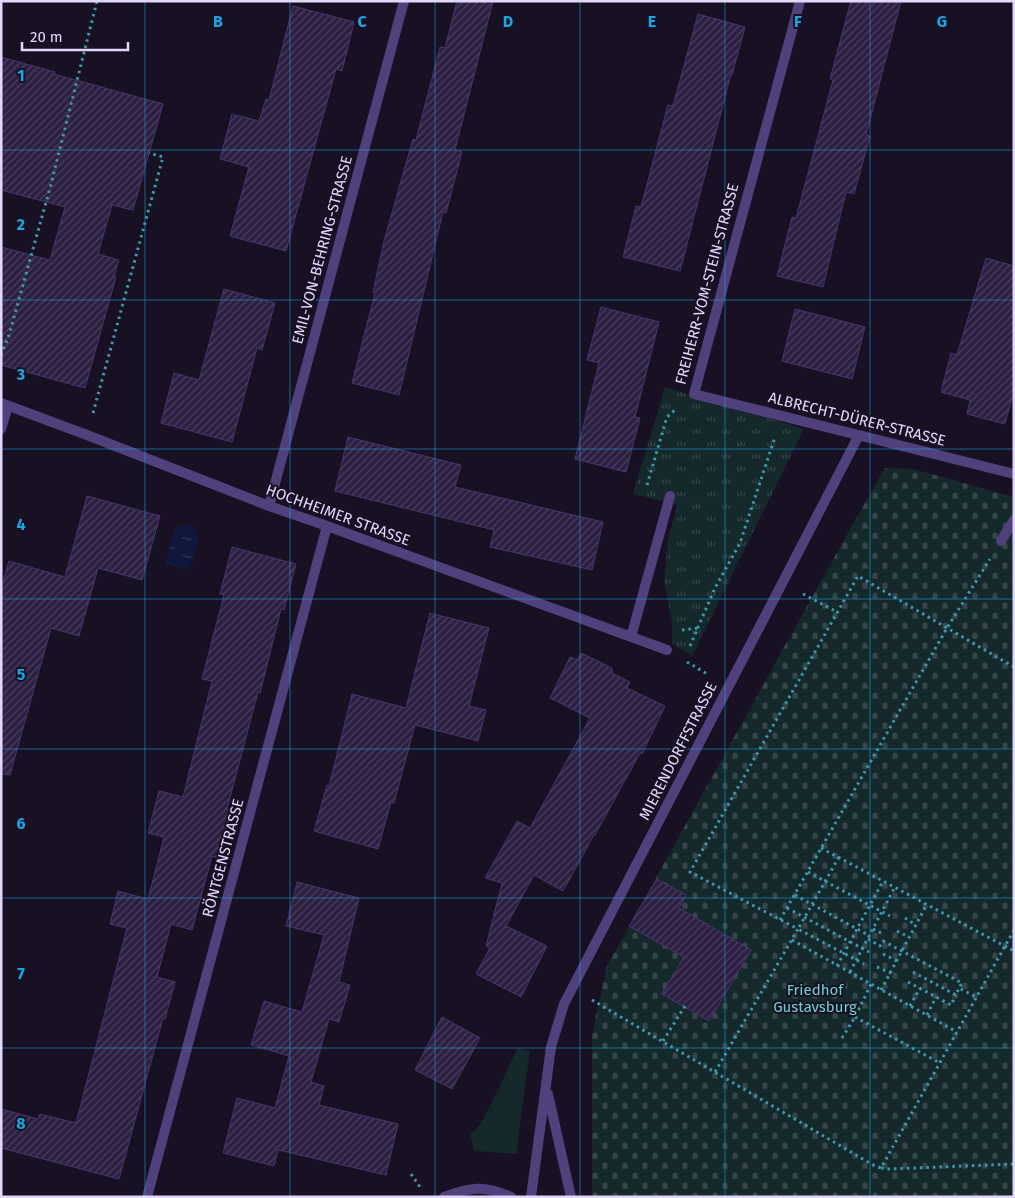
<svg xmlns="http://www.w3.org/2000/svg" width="1015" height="1198" font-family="'Fira Sans',sans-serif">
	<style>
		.green { fill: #15282c }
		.cemetery { fill: url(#cemetery-stones) }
		.park { fill: url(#park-tufts) }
		.water { fill: url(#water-ripples) }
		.building { fill: url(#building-hatch); stroke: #4a346b }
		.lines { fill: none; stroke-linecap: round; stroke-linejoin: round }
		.path { stroke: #3c99a9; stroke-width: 3; stroke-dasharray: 2.5 4; stroke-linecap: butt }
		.lane { stroke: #50417d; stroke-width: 10 }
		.street { stroke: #50417d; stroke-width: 10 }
		.grid { fill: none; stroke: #19a6e4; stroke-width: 1; stroke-opacity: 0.55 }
		.labels { text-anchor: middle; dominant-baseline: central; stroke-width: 4; stroke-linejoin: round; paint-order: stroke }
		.street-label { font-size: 15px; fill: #e2d7fb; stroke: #181123 }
		.park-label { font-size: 15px; fill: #6bd3ce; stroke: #181123 }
		.grid-label { font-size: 16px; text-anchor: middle; font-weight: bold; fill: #19a6e4; stroke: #181123; stroke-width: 4; stroke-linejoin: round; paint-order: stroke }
	</style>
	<defs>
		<pattern id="cemetery-stones" width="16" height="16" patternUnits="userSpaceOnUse" patternTransform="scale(1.25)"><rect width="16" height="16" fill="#15282c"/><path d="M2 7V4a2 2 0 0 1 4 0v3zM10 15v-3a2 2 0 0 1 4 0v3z" fill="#37464c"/></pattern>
		<pattern id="park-tufts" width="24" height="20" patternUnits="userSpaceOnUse" patternTransform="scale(1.25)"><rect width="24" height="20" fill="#15282c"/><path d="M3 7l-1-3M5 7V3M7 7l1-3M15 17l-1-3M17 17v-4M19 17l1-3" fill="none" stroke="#37464c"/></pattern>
		<pattern id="water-ripples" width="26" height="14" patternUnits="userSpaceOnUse" patternTransform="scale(1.25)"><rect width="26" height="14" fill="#10173d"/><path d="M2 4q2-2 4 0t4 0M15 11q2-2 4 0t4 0" fill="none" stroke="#32385a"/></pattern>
		<pattern id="building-hatch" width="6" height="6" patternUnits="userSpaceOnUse" patternTransform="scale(1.25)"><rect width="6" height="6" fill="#2d1f42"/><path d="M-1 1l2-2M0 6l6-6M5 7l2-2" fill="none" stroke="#4b3f5e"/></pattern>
	</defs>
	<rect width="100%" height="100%" fill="#181123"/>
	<path class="green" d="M517 1048 530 1051 518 1138 517 1154 474 1151 470 1134 480 1125 499 1089Z"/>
	<path class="cemetery" d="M885 468 913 469 1014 497V1197H592V1035L607 966 827 570Z"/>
	<path class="park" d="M665 387 804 429 692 656 672 644V622L664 582 668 540 677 505 633 494Z"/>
	<path class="water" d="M186 524C207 529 193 556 189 570L165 563 175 530 180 526Z"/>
	<path class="building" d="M457 1H493L455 150 462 152 446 213 443 212 399 395 352 383 375 293 373 292 384 241 413 139 416 140 440 47 445 48Z
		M851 1H901L866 135 870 136 854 194 846 192 823 287 777 276 792 217 796 218 833 80 830 79Z
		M293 6 354 22 342 71 336 69 286 251 230 236 249 167 220 159 232 114 259 121 266 99 269 100Z
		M698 14 745 27 732 75 731 74 680 271 623 257 636 206 641 207 668 105 673 106Z
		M1 57 55 72 54 74 163 104 133 210 112 205 98 254 119 260 114 276 116 277 85 388 1 365V247L50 260 65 207 1 190Z
		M986 258 1014 266V390L1005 424 967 414 970 400 941 392 951 353 957 355Z
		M224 289 275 303 262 350 257 348 232 442 161 423 174 373 199 380Z
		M601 307 659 322 635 417 640 418 626 472 575 459 599 363 587 360Z
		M795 309 865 327 852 379 782 361Z
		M348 437 461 465 455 487 603 522 592 570 490 547 494 530 335 491Z
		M87 496 160 516 142 580 98 568 79 636 51 628 10 775 1 774V589L9 561 65 577Z
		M232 547 296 564 284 610 281 609 260 693 258 692 227 809 231 810 218 858 212 856 192 930 171 924 157 977 175 982 165 1019 163 1018 119 1179 1 1148V1109L38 1119 40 1114 76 1123 127 928 110 924 118 891 148 899 164 837 148 833 159 791 183 797 212 681 202 679 224 595 220 594Z
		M430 613 489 628 469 706 486 710 478 741 415 725 394 803 391 802 378 849 314 831 327 785 329 786 352 694 406 708Z
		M581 653 612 668V673L630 682 627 688 665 706 642 754 640 753 595 835H594L563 891 534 875 506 926 547 946 521 997 476 974 490 948 486 946 502 883 485 878 517 821 530 828 590 718 550 698 570 657 577 660Z
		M657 879 686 895 679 908 751 950 709 1021 662 994 684 957 629 926Z
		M297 882 359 898 339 982 350 985 339 1022 329 1019 311 1082 324 1086 319 1105 398 1124 386 1175 278 1150 274 1166 223 1153 237 1098 275 1108 289 1056 251 1045 264 1001 302 1012 324 935 286 926Z
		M442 1017 480 1038 452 1089 415 1070Z"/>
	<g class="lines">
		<path class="path" d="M1 355 9 335 50 188 97 1
			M93 413 163 157 149 153
			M647 485 667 417 676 409
			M803 594 837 612
			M682 630 698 628
			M690 646 715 588 740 543 775 437
			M687 662 709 675
			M821 848 1014 951
			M839 857 798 929 864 964
			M808 872 890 916
			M795 895 870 936
			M787 908 869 952
			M905 918 916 925
			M780 920 947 628 990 559
			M873 929 881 933
			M897 931 909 937
			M868 939 880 946 883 941 962 983 959 988 976 997
			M792 940 957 1032
			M883 954 897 961
			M837 966 883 881
			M877 967 891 973
			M850 972 895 887
			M913 972 956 995 959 988
			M908 982 951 1005 956 995
			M881 990 927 904
			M592 1000 873 1165 881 1168 1014 930
			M910 1006 920 988
			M927 1015 936 997
			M855 1017 940 1063
			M842 1038 855 1017 871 984
			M663 1041 685 1006
			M715 1072 798 929 690 872 858 576 1014 667
			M881 1168 889 1169 1014 1164
			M411 1174 422 1190"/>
		<path class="lane" d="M1001 541 1014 520"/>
		<path class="street" d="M800 1 694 394 1014 474
			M1 403 87 435 269 506 327 526 667 650
			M1 429 8 406
			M269 506 404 1
			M631 637 670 496
			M548 1094 571 1197
			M147 1197 327 526
			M444 1197C471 1187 484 1185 511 1197
			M531 1197 551 1047 564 1004 859 435"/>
	</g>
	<path class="grid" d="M145 1V1197M290 1V1197M435 1V1197M580 1V1197M725 1V1197M870 1V1197M1 150H1014M1 300H1014M1 449H1014M1 599H1014M1 749H1014M1 898H1014M1 1048H1014"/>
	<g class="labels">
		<g class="street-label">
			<text transform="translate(322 250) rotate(-75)">EMIL-VON-BEHRING-STRASSE</text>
			<text transform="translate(707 284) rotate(-75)">FREIHERR-VOM-STEIN-STRASSE</text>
			<text transform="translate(857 419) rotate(14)">ALBRECHT-DÜRER-STRASSE</text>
			<text transform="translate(338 515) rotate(20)">HOCHHEIMER STRASSE</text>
			<text transform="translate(678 751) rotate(-63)">MIERENDORFFSTRASSE</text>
			<text transform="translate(223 858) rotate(-75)">RÖNTGENSTRASSE</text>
		</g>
		<g class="park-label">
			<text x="815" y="990">Friedhof<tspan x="815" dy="17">Gustavsburg</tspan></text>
		</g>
	</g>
	<g class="grid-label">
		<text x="218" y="27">B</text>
		<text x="362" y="27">C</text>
		<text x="508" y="27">D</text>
		<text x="652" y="27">E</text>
		<text x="798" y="27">F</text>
		<text x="942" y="27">G</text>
		<text x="21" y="81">1</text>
		<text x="21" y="230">2</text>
		<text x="21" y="380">3</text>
		<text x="21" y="530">4</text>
		<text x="21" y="680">5</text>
		<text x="21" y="829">6</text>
		<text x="21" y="979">7</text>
		<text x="21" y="1129">8</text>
	</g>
	<rect width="1015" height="1198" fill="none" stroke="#e2d7fb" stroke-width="5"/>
	<path d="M22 42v8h106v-8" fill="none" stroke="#e2d7fb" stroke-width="2.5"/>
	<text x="30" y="42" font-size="15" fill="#e2d7fb" stroke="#181123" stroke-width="4" paint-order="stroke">20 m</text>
</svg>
